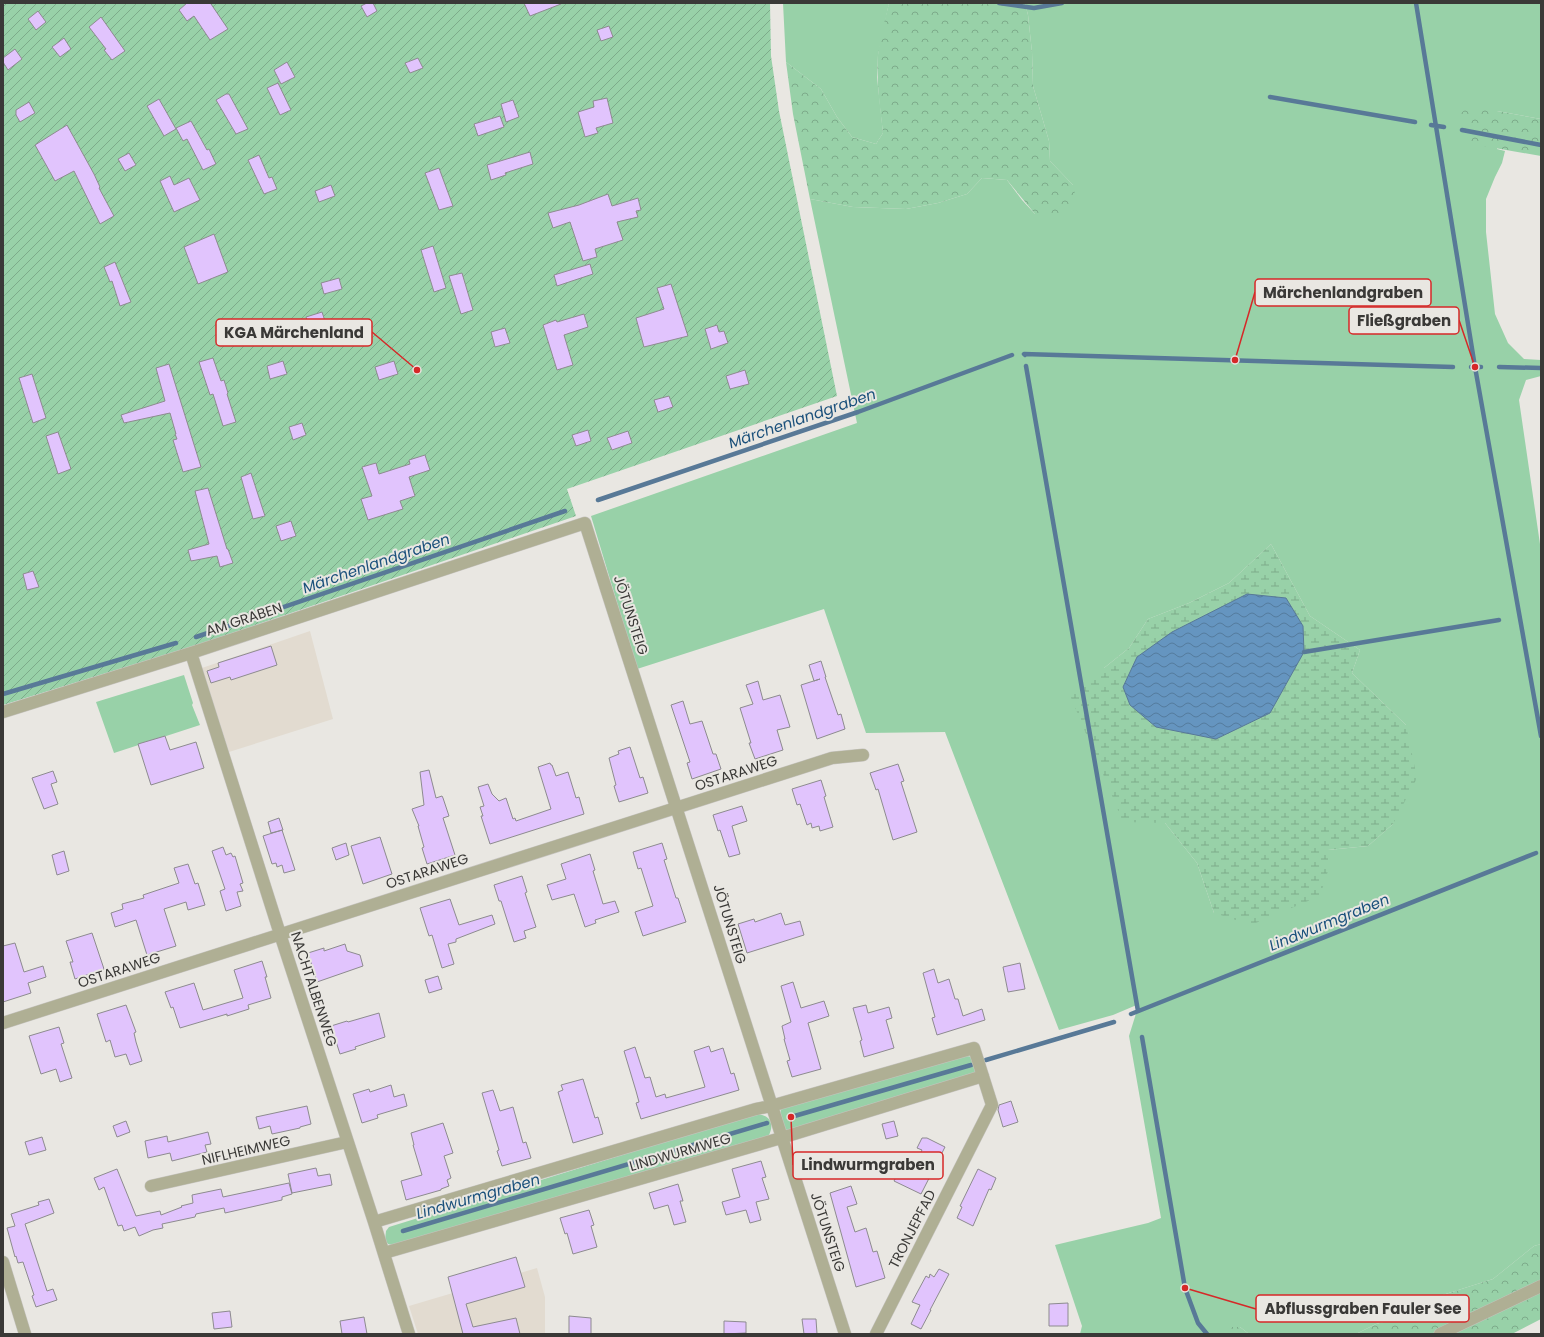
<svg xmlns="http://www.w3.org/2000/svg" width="1544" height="1337" font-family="Poppins,sans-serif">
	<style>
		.built { fill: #e2dbd0 }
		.grass { fill: #98d1a8; fill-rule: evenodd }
		.forest { fill: url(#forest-crowns) }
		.wetland { fill: url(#wetland-marsh) }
		.garden { fill: url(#garden-furrows) }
		.water { fill: url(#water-waves); stroke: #587997 }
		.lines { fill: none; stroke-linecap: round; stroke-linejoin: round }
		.stream { stroke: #587997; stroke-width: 4.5 }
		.building { fill: #e1c4fd; stroke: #8d8b8f }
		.minor-casing { stroke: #c6c4c0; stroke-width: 13 }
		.minor { stroke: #afaf94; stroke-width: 12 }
		.labels { text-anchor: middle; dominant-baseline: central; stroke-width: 4; stroke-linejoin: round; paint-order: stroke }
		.street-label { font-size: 14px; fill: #3a3937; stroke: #e9e7e2 }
		.water-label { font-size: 15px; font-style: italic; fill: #1a507b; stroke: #e9e7e2 }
		.leader { fill: none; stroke: #d62828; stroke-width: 1.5 }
		.callout-dot { fill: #d62828; stroke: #e9e7e2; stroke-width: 1.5 }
		.callout { fill: #e9e7e2; stroke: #d62828; stroke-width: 1.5 }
		.callout-label { font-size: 15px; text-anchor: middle; font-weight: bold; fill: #3a3937 }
	</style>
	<defs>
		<pattern id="forest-crowns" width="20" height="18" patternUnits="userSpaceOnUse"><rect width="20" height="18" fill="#98d1a8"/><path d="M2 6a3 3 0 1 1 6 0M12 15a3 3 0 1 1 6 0" fill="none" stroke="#7dab8a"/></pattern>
		<pattern id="wetland-marsh" width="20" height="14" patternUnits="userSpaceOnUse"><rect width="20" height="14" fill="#98d1a8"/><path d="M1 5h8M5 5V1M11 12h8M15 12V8" fill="none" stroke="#7dab8a"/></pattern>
		<pattern id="garden-furrows" width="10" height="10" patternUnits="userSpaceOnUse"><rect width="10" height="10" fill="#98d1a8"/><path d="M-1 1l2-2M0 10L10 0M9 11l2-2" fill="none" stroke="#7dab8a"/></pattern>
		<pattern id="water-waves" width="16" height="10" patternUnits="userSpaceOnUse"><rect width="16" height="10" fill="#6595c0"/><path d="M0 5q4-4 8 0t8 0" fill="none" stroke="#547b9d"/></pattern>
	</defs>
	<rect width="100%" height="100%" fill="#e9e7e2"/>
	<path class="built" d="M310 631 333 719 229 752 202 668Z
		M537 1268 545 1297V1334H418L409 1306Z"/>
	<path class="grass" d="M783 3H889L878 55 877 77 883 133 876 144 852 137 837 117 821 89 786 62Z
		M1025 3H1541V119L1497 111V149L1505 151 1502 163 1495 177 1486 199V232L1495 314 1508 343 1524 359 1541 360V376L1526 380 1519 400 1541 551V1244L1534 1246 1493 1279 1433 1298 1405 1311 1391 1320 1376 1324 1356 1334H1249L1240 1327H1228V1334H1080L1082 1326 1055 1245 1148 1223 1161 1218 1129 1036 1139 1004 1113 1015 1059 1030 945 732 866 733 824 609 637 669 591 516 857 423 810 199 853 207 906 209 938 203 967 194 982 178 1007 180 1022 200 1035 214 1073 185 1050 161 1049 141 1033 86 1032 52 1028 15ZM1271 544 1310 616 1360 650 1352 673 1406 725 1393 824 1368 846 1328 850V871L1214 913 1197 863 1165 823 1104 668 1129 648 1148 619 1189 603 1229 583Z
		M184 675 193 703 192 705 200 725 114 753 96 702Z
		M967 1056 973 1057 976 1073 793 1130H786C781 1123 779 1116 781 1109Z
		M754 1114C769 1114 776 1122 768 1137L396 1246 388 1244 385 1240 386 1231 389 1227Z"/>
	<path class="forest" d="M889 3H1025L1028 15 1032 52 1033 86 1049 141 1050 161 1073 185 1077 202 1059 214H1035L1007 180 982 178 967 194 938 203 906 209 853 207 810 199 793 114 786 62 821 89 837 117 852 137 876 144 883 133C880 107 876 81 878 55 880 37 885 20 889 3Z
		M1467 108 1497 111 1541 119V156L1472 144 1460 124V114Z
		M1541 1244V1319L1512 1334H1356L1376 1324 1391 1320 1405 1311 1433 1298 1493 1279 1534 1246Z
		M1228 1327H1240L1249 1334H1228Z"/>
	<path class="wetland" d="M1271 544 1310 616 1360 650 1352 673 1406 725 1417 778 1393 824 1368 846 1328 850V871L1320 896 1251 925 1214 913 1197 863 1165 823 1123 822 1069 693 1104 668 1129 648 1148 619 1189 603 1229 583Z"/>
	<path class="garden" d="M3 3H770L771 56 779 111 837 396 567 489 576 516 194 646 3 705Z"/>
	<path class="water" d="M1247 594 1286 598 1303 626 1304 652 1270 713 1216 739 1156 727 1130 705 1123 687 1137 657 1172 632Z"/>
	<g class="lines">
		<path class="stream" d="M999 3 1034 8 1062 3
			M1416 3 1475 367 1541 736
			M1270 97 1415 122
			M1431 125 1444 127
			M1462 130 1541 145
			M1025 355 1024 354 1453 367
			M1026 366 1138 1011
			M1471 367H1481
			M1499 367 1541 368
			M598 500 858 412 1012 355
			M196 637 565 511
			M1304 652 1499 620
			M3 694 176 643
			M1131 1014 1536 853
			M1142 1037 1185 1288 1198 1323 1207 1334
			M986 1060 1114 1022
			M791 1117 971 1065
			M403 1231 767 1123"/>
	</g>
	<path class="building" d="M187 3H213L211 4 228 29 210 40 194 16 187 21 179 10Z
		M367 3H373L377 11 367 17 361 6Z
		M524 3H560L561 4 530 16Z
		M38 11 46 22 36 30 28 19Z
		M101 17 125 51 112 60 104 50 106 49 89 27Z
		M609 26 613 37 601 41 597 30Z
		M64 38 71 49 60 57 52 47Z
		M15 49 22 59 8 70 3 62V58Z
		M418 58 423 68 410 73 405 63Z
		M287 62 295 77 281 84 274 70Z
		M278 83 291 110 280 115 267 88Z
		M226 94H229L248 129 236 134 216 100Z
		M607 98 613 123 596 128 598 133 585 137 578 112 594 107 593 101Z
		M159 99 176 129 164 136 147 106Z
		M513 100 519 117 506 122 501 104Z
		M29 102 35 113 20 122 16 115V110Z
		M500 116 504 127 478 136 474 124Z
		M191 121 207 150 209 149 216 164 203 170 187 139 183 141 176 128Z
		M67 125 94 174 100 187 99 188 114 216 100 224 74 171 55 181 35 145Z
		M530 152 533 164 505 173 506 175 491 180 487 165Z
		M129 153 136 165 125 171 118 159Z
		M259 155 269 178 272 177 277 189 264 194 248 160Z
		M439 168 453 206 439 210 425 173Z
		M170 176 174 185 189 178 200 200 174 212 160 181Z
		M331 185 335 196 319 202 315 191Z
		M608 194 612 206 638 198 641 210 636 211 638 217 617 222 623 240 595 249 597 257 583 261 570 222 553 228 548 213 579 205Z
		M214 234 228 272 198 284 184 247Z
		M433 246 446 288 434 292 421 250Z
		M115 262 131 302 120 306 112 281 110 282 104 267Z
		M590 264 593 274 557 286 554 275Z
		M462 273 473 310 461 314 449 276Z
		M339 278 342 289 324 294 321 283Z
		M671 284 688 336 644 347 636 318 664 309 657 288Z
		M322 312 327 327 311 332 306 317Z
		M584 314 588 327 564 335 573 365 557 370 543 325 556 320 557 322Z
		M717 325 719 332 724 331 728 343 711 349 705 329Z
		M505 328 510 343 495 347 491 332Z
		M213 358 221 381 224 380 228 393 227 394 236 422 223 426 213 394 210 395 199 362Z
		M283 361 287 374 270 379 267 366Z
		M394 361 398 374 379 380 375 367Z
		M169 364 201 467 183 472 173 440 177 439 175 434H176L170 413 124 423 121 415 165 401 156 368Z
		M745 370 749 384 730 389 726 376Z
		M32 374 46 418 33 423 19 378Z
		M669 396 673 407 658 412 654 400Z
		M302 423 306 435 293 440 289 427Z
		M588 430 591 441 576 446 572 435Z
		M628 431 632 443 612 450 607 438Z
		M58 432 71 469 58 474 46 436Z
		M425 455 430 470 409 477 415 496 400 501 403 509 368 520 361 499 372 496 362 467 376 463 379 474 410 464 409 460Z
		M251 473 265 516 253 519 241 477Z
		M208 488 227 549H228L233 563 220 567 217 556 191 561 188 550 209 544 195 491Z
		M291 521 296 536 281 541 276 526Z
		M33 571 39 587 27 590 23 574Z
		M271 646 277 665 231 680 230 677 211 683 207 671 219 667 218 663Z
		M821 661 826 677H825L838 715 841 714 845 729 817 739 801 685 820 679 814 681 809 665Z
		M758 681 763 700 780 695 790 727 777 730 783 750 755 759 749 743H751L740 708 753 704 746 685Z
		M683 701 690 724 702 721 713 754H716L721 769 692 779 687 763 690 762 671 705Z
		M165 736 170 750 196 742 204 768 151 785 138 744Z
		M630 747 640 778 643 777 648 793 619 802 614 786 616 785 609 758 619 754 618 751Z
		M550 763 551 765H552L556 776 568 772 576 798 579 797 584 814 490 844 481 816H483L480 807 484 806 478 787 488 784 492 794 499 801 506 798 513 819 515 818 516 821 551 809 538 767Z
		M898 764 904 781 901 782 917 832 893 840 878 789 876 790 870 773Z
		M429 770 436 798 442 796 443 798 449 816 443 818 455 855 427 864 422 848 424 847 418 826H419L412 809 424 805 420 772Z
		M53 771 57 782 51 784 58 804 44 809 32 778Z
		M821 780 826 796 824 797 833 827 820 831 819 826 812 828 811 823 807 825 800 804 797 805 792 789Z
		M742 806 747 821 732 826 740 854 729 857 720 830 718 831 713 815Z
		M279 818 283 830 271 833 268 822Z
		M282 830 295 870 284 873 282 865 277 867 276 863 272 864 263 836Z
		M380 837 392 874 363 884 351 846Z
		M346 843 349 855 336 860 332 848Z
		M662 843 667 859 664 860 676 898H678L686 922 643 936 635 912 653 906 641 868 638 869 633 852Z
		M223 847 226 855 231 853 233 857 235 856 243 883 240 884 243 891 237 892 241 906 226 911 220 891 225 889 212 851Z
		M64 851 69 871 57 875 52 855Z
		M590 854 595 870 593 871 603 904 615 901 619 912 595 920 596 923 585 927 574 894 552 900 547 885 566 879 561 864Z
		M188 864 195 884 198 883 205 905 188 910 186 902 164 909 176 946 147 955 136 920 115 927 111 913 123 909 122 904 144 898 143 895 179 883 174 868Z
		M522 876 527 892 525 893 536 927 524 931 526 938 514 942 501 901H499L494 885Z
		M450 899 459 925 492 915 495 924 456 939V942L448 944 454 964 442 968 432 935 429 936 420 908Z
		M781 913 785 925 800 921 804 935 747 953 738 924 754 919 755 922Z
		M92 933 104 969 75 979 70 962H73L66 941Z
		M15 943 24 972 43 966 46 977 28 983 31 993 3 1002V946Z
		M345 944 347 951 360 955 363 966 317 982 308 953 324 948V951Z
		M262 961 267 977H265L271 998 248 1005 249 1009 227 1016V1014L180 1028 173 1007 171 1008 165 992 194 983 203 1010 243 998 234 970Z
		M1020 963 1025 989 1008 992 1003 967Z
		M934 969 938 983 949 979 955 999H958L963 1016 982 1009 985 1020 937 1035 932 1018 935 1017 923 973Z
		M438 976 442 989 429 993 425 980Z
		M793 982 801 1008 824 1001 829 1016 808 1023 821 1069 792 1077 787 1061 790 1060 784 1039H785L782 1026 791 1022 781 986Z
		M126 1005 136 1032 134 1033 136 1042 142 1061 130 1065 126 1054 115 1057 110 1040 106 1042 97 1014Z
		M866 1005 868 1013 889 1007 892 1018 886 1020 894 1048 864 1057 860 1041 862 1040 853 1008Z
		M379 1013 385 1037 355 1047 356 1049 340 1054 331 1026 347 1021 348 1022Z
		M59 1027 64 1043 61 1044 72 1078 60 1082 56 1069 41 1074 29 1036Z
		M709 1046 711 1052 723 1048 731 1074 734 1073 739 1090 641 1119 636 1103 639 1102 636 1091 624 1051 635 1047 645 1078 650 1077 656 1097 665 1094 666 1098 705 1087 694 1051Z
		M583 1079 595 1118 598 1117 603 1134 573 1143 558 1092 563 1090 561 1085Z
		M391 1085 394 1097 404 1094 407 1106 377 1115 378 1118 362 1123 353 1094 369 1089 370 1092Z
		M493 1090 500 1111 513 1107 523 1143 526 1142 531 1158 502 1166 497 1151 499 1150 482 1093Z
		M1011 1101 1018 1122 1003 1127 998 1110 999 1105Z
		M307 1106 311 1124 300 1127V1128L272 1134 270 1126 259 1129 256 1117Z
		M126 1121 130 1132 117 1137 113 1126Z
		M894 1121 898 1136 886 1139 882 1124Z
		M443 1123 453 1153 444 1156 451 1178 447 1180 449 1186 441 1189V1190L406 1200 401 1181 422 1175 413 1145H414L411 1133Z
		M208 1132 211 1144 205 1145 207 1152 172 1161 170 1153 148 1158 145 1141 167 1136 168 1142Z
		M42 1137 46 1150 29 1155 25 1142Z
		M922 1138H927L945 1147 921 1194 894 1181 900 1169 910 1174 922 1150 917 1148Z
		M761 1161 766 1177 762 1178 769 1199 756 1202 761 1220 750 1223 746 1210 726 1215 722 1202 740 1197 732 1169Z
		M316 1168 318 1176 330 1174 332 1185 292 1193 288 1174Z
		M117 1169 136 1216 160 1211 161 1215 182 1207 181 1206 193 1203 192 1195 221 1189 223 1197 289 1183 292 1194 282 1197V1200L225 1213 224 1208 196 1214 195 1217 162 1224 163 1228 153 1230 139 1236 135 1227 124 1231 122 1225 118 1226 104 1187 99 1190 94 1178Z
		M978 1169 996 1178 991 1190 989 1189 973 1226 957 1218 962 1207 960 1206Z
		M678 1184 683 1201H680L686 1222 674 1225 668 1205 654 1209 649 1193Z
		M851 1186 857 1204 847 1207 855 1232 866 1228 873 1252 877 1251 885 1278 856 1287 830 1193Z
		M49 1199 54 1213 25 1224 47 1291 53 1289 57 1300 36 1307 32 1296 34 1295 23 1262 18 1263 16 1256 15 1257 7 1228 15 1226 11 1214 39 1205 38 1202Z
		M589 1210 594 1225 591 1226 597 1247 573 1254 567 1233 565 1234 560 1218Z
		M516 1257 525 1287 466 1304 473 1327 516 1318 520 1334H463L448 1277Z
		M939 1269 949 1274 930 1310H931L921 1329 911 1324 920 1305 912 1302 926 1276 929 1278 930 1274 934 1277Z
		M1068 1303V1326H1049V1304Z
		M230 1311 232 1327 214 1329 212 1313Z
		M569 1316 591 1318V1334H569Z
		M364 1317 367 1334H342L340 1321Z
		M802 1319H816L817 1334H804Z
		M724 1321 746 1322V1333L724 1334Z"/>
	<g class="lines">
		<g class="minor-casing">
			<path id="minor" d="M191 653 280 934 374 1222 409 1334
				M3 712 191 653 585 523 845 1334
				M3 1023 832 758 863 755
				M151 1186 347 1142
				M374 1222 756 1109 771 1106 974 1048 992 1105 876 1334
				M384 1253 781 1138 983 1076
				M3 1262 25 1334
				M1440 1334 1541 1286"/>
		</g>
		<use href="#minor" class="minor"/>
	</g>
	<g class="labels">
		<g class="street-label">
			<text transform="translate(631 615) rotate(72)">JÖTUNSTEIG</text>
			<text transform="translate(244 619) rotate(-18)">AM GRABEN</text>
			<text transform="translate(736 773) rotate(-18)">OSTARAWEG</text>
			<text transform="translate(427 871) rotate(-18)">OSTARAWEG</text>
			<text transform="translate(730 924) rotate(73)">JÖTUNSTEIG</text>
			<text transform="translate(119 970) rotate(-18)">OSTARAWEG</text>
			<text transform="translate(314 989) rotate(72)">NACHTALBENWEG</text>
			<text transform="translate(246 1150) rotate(-13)">NIFLHEIMWEG</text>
			<text transform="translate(680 1152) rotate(-16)">LINDWURMWEG</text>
			<text transform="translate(912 1229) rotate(-63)">TRONJEPFAD</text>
			<text transform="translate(828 1232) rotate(72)">JÖTUNSTEIG</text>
		</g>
		<g class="water-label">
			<text transform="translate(802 418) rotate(-19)">Märchenlandgraben</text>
			<text transform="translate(376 563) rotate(-19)">Märchenlandgraben</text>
			<text transform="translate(1329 922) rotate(-22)">Lindwurmgraben</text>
			<text transform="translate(478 1196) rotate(-16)">Lindwurmgraben</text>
		</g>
	</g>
	<path class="leader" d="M1235 360L1255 292M1475 367L1459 320M417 370L372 332M791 1117L793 1165M1185 1288L1256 1309"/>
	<g class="callout-dot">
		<circle cx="1235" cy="360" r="4"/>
		<circle cx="1475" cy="367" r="4"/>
		<circle cx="417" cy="370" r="4"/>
		<circle cx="791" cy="1117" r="4"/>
		<circle cx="1185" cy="1288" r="4"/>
	</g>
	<g class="callout">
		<rect x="1255" y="279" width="176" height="27" rx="4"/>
		<rect x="1349" y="307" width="110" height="27" rx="4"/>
		<rect x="216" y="319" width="156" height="27" rx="4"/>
		<rect x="793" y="1152" width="150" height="27" rx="4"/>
		<rect x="1256" y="1295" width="213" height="27" rx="4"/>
	</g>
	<g class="callout-label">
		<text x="1343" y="298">Märchenlandgraben</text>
		<text x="1404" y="326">Fließgraben</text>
		<text x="294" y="338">KGA Märchenland</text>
		<text x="868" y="1170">Lindwurmgraben</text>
		<text x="1363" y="1314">Abflussgraben Fauler See</text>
	</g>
	<rect width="1544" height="1337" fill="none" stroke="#3a3937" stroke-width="8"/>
</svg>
